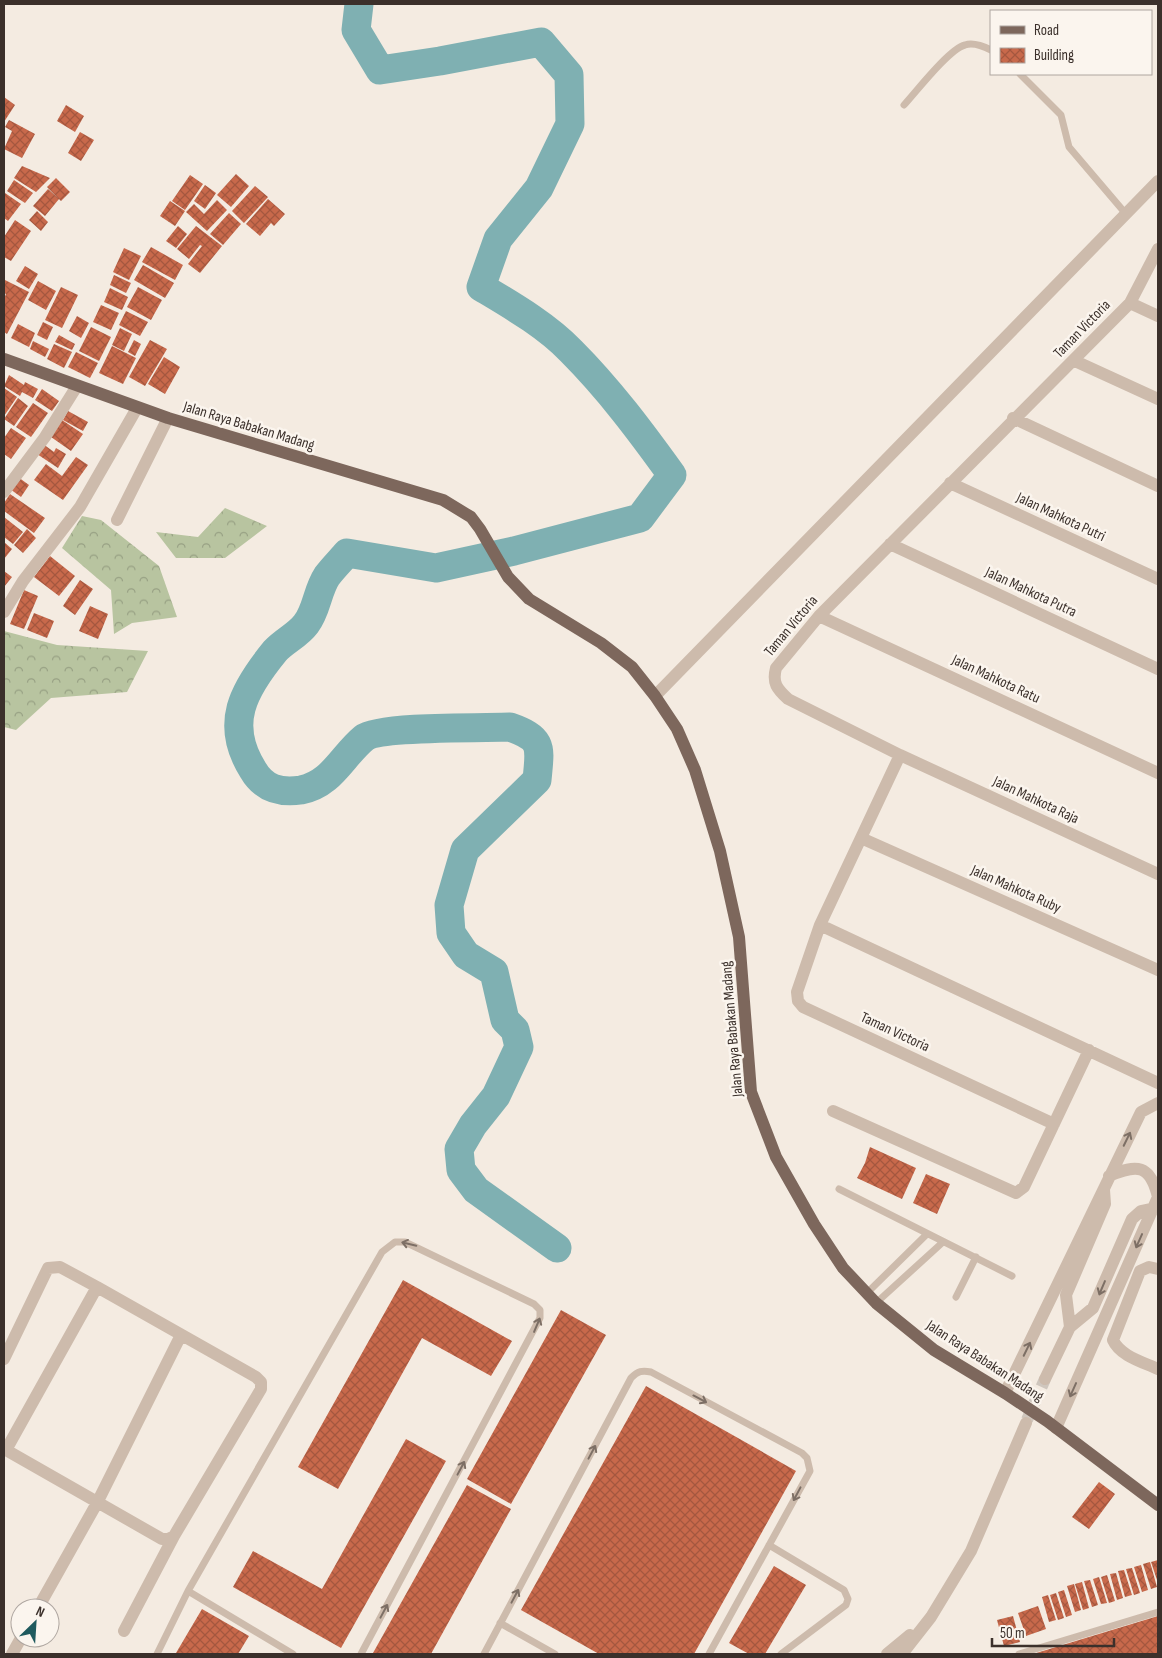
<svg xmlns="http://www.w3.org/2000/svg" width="1162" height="1658" font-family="'Sofia Sans Condensed',sans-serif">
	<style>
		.forest { fill: url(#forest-crowns) }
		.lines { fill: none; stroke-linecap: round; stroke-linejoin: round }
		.river { stroke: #7fb0b2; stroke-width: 29 }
		.building { fill: url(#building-cross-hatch) }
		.minor-tunnel { stroke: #cfc6bd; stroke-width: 12; stroke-dasharray: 12 6; stroke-linecap: butt }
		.service { stroke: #cdbbac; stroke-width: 7 }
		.minor { stroke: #cdbbac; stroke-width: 12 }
		.tertiary { stroke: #cdbbac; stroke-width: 12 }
		.primary { stroke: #7d675c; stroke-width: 12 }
		.oneway { stroke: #7d6f65 }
		.labels { text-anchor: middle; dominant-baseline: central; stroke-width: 5; stroke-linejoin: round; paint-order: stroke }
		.street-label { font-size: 15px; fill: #3b302b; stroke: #fbf5ee }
	</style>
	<defs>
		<pattern id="forest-crowns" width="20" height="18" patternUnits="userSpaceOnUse" patternTransform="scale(1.25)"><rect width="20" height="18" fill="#b8c4a0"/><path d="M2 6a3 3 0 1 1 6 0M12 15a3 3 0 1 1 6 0" fill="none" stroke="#97a083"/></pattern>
		<pattern id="building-cross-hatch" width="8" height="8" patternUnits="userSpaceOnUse" patternTransform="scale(1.25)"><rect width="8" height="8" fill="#c8694b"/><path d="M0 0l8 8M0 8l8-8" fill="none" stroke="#a4573f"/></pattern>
	</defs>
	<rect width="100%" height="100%" fill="#f4ebe1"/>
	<path class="forest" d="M225 508 267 526 225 558H176L156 532 198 537Z
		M82 516 101 520 159 566 177 617 132 623 114 634 111 590 62 548Z
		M4 631 57 645 148 651 127 692 51 698 16 730 4 727Z"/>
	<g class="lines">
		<path class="river" d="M359 4 356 30 380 70 440 61 541 42 569 75 570 124 539 188 498 239 481 287C511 305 546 325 571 351 609 389 641 432 672 475L640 518 514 551 436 568 347 553C341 560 333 568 327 576 317 591 317 610 306 624 298 635 284 641 275 651 243 690 224 724 253 770 264 789 280 793 301 790 332 784 342 756 364 738 379 726 485 728 510 727 544 739 540 747 537 780L465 850 449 905 451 933 466 955 494 972 505 1020 515 1030 519 1047 496 1096 473 1125 459 1149 461 1170 476 1190 557 1248"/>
	</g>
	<path class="building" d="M4 97 15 105 4 122Z
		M66 105 84 116 75 132 57 121Z
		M9 120 35 134 22 158 4 149 12 131 5 127Z
		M80 132 94 140 81 161 68 153Z
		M22 166 50 178 36 192 14 178Z
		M236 174 249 186 231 207 217 195Z
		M190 175 203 184 185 210 172 201Z
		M56 178 70 192 61 201 47 187Z
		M14 180 33 193 25 203 7 191Z
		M205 185 216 193 205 209 194 201Z
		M255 186 268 197 244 223 232 211Z
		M48 189 59 199 45 216 33 206Z
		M5 193 21 204 8 221 4 218Z
		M268 199 285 214 274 226 271 223 260 236 246 224Z
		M217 200 227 210 207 231 186 212 194 204 204 214Z
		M170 201 185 211 175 226 160 216Z
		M37 211 48 222 41 231 29 220Z
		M229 213 241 224 223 245 210 234Z
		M15 220 31 231 11 261 4 257V237Z
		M178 226 187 234 176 248 166 241Z
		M196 226 222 246 200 273 188 264 202 246 200 245 189 259 177 249Z
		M151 247 183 265 175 280 142 262Z
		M124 248 141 256 129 280 113 272Z
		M143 265 174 283 165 298 134 280Z
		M25 266 38 274 29 289 16 281Z
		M114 275 131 283 126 293 110 285Z
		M5 280 29 292 7 334 4 332V299L6 294 4 293Z
		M38 281 56 291 46 310 28 300Z
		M61 287 78 295 62 328 45 320Z
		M138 287 162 300 151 320 127 307Z
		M110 288 128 297 122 310 104 302Z
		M101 305 119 313 111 330 93 322Z
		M126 311 148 322 140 336 119 325Z
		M77 316 89 323 81 338 69 331Z
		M43 322 53 327 47 340 37 335Z
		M18 324 35 333 29 347 11 338Z
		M91 327 111 337 99 361 79 351Z
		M120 328 132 334 124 351 112 345Z
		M59 335 75 344 72 350 55 342Z
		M134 340 141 344 135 356 128 352Z
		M150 340 167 349 145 386 129 377Z
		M33 341 49 349 45 357 30 349Z
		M54 344 72 352 64 368 47 359Z
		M112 346 136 358 123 384 99 373Z
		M76 352 98 363 90 378 68 367Z
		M164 357 180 367 165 394 148 384Z
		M9 375 24 385 25 382 38 389 33 398 22 392 20 396 4 386Z
		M4 388 17 397 4 416Z
		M42 389 59 401 52 411 35 400Z
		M18 398 28 406 14 426 4 419Z
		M33 403 48 413 31 437 16 427Z
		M68 411 88 422 83 431 63 420Z
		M62 420 83 434 71 451 51 437Z
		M11 428 26 438 11 459 4 454V438Z
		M43 444 54 452 56 448 66 454 58 468 37 454Z
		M76 457 88 465 63 500 34 480 46 464 62 476Z
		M18 477 29 485 21 497 10 489Z
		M10 494 45 518 34 533 4 511V503Z
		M4 517 23 532 13 544 4 537Z
		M27 529 36 538 23 553 14 545Z
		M4 542 12 549 4 559Z
		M50 556 75 576 59 596 34 577Z
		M4 571 12 577 4 587Z
		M80 580 93 589 75 615 63 606Z
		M24 590 38 596 24 629 10 624Z
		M90 606 108 614 98 639 79 631Z
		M34 613 54 621 47 638 27 630Z
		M870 1147 916 1168 902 1199 857 1178 865 1163Z
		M926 1174 950 1184 937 1214 913 1203Z
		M403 1280 512 1341 491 1376 422 1338 338 1489 298 1467Z
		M561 1310 606 1335 511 1504 467 1479Z
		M646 1386 796 1471 694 1654H599L521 1610Z
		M406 1439 446 1461 341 1648 233 1587 253 1551 322 1589Z
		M1099 1482 1115 1494 1089 1529 1072 1517Z
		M467 1485 511 1509 431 1654H375L373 1653Z
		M1158 1560V1583L1151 1562Z
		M1150 1562 1157 1587 1151 1589 1143 1564Z
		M1141 1565 1148 1590 1142 1592 1134 1567Z
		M774 1566 806 1585 765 1654H749L729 1643Z
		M1132 1568 1140 1593 1134 1595 1126 1569Z
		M1124 1570 1132 1595 1125 1597 1118 1571Z
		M1116 1573 1123 1598 1117 1600 1110 1574Z
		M1107 1575 1115 1601 1109 1603 1101 1577Z
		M1099 1577 1107 1603 1101 1604 1093 1579Z
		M1090 1580 1098 1605 1092 1607 1084 1581Z
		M1082 1582 1089 1608 1083 1610 1075 1584Z
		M1074 1584 1081 1610 1075 1612 1067 1586Z
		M1064 1590 1072 1615 1066 1617 1058 1592Z
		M1056 1593 1064 1618 1058 1620 1050 1595Z
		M1048 1595 1056 1620 1049 1622 1042 1597Z
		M1038 1606 1046 1629 1026 1636 1018 1613Z
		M202 1609 249 1636 238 1654 176 1653Z
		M1013 1616 1020 1642 1004 1646 997 1620Z
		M1158 1616V1654H1033Z"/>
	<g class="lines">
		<path class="minor-tunnel" d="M1027 1420 1045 1379"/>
		<path class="service" d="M1020 74 1061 115 1069 147 1126 214
			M904 105C916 92 949 49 965 45 973 42 983 46 991 50
			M839 1189 1012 1276
			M867 1293 927 1234
			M956 1297 976 1257
			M876 1303 943 1242
			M769 1545 844 1590 848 1599 846 1605 781 1654
			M188 1591 293 1654
			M500 1623 555 1654
			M157 1654 188 1591 382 1252 395 1242H405L534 1304 540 1310V1318L361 1654
			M484 1654 631 1378C638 1371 642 1370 651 1372L802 1453 807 1458 810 1471 709 1654
			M1019 1654 1158 1612"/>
		<path class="minor" d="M1130 303 1158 316
			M1075 361 1158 399
			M1013 418 1158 486
			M950 483 1158 579
			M4 492 45 437 77 386
			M117 520 168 418
			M890 544 1158 669
			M4 612 23 581 80 507 137 408
			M819 616 1158 773
			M900 755 1158 874
			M861 838 1158 970
			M820 925 1158 1083
			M833 1111 1016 1193 1024 1187 1089 1050
			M1054 1124 803 1007 798 1001 797 992 820 925 900 755 788 699C777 689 772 683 776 668L819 616 1130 303 1158 249
			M1109 1176C1137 1164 1150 1164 1158 1197
			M1158 1269 1149 1267 1140 1271 1113 1340C1120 1356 1143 1362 1158 1369
			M97 1287 256 1377 261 1382V1389L174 1536 168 1539H162L6 1450Z
			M1070 1327 1066 1295 1105 1204 1104 1190
			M4 1359 48 1268 60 1267 97 1287
			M1045 1379 1070 1327 1093 1308 1132 1219 1141 1211 1155 1208
			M1005 1393 1141 1112 1158 1103
			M1056 1428 1158 1197
			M38 1608 97 1503 181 1335
			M124 1631 174 1536
			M12 1654 21 1638
			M887 1654 910 1635
			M902 1654 931 1617 971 1551 1026 1423"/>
		<path class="tertiary" d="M655 696 1158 181"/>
		<path class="primary" d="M4 359 168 418 443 500 471 517 480 529 508 577 529 599 601 643 632 667 655 696 677 729 695 770 720 851 739 937 751 1092 776 1157 814 1224 843 1268 876 1303 934 1350 1005 1393 1047 1421 1158 1505"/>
	</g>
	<defs><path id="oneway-shaft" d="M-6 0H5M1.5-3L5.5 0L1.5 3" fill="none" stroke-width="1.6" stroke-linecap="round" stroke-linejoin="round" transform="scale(1.25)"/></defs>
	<g class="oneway">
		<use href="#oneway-shaft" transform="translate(1127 1139) rotate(-64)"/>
		<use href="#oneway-shaft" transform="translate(1139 1241) rotate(114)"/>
		<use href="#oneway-shaft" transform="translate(409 1244) rotate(-167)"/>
		<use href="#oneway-shaft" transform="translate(1102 1288) rotate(113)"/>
		<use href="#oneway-shaft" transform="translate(537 1325) rotate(-67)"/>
		<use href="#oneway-shaft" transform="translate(1027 1349) rotate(-64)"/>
		<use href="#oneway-shaft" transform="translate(1073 1390) rotate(114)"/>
		<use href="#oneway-shaft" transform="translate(700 1399) rotate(28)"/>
		<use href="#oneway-shaft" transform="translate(592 1452) rotate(-62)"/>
		<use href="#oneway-shaft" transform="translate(461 1468) rotate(-62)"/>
		<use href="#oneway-shaft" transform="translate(797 1494) rotate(118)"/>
		<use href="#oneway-shaft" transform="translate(515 1596) rotate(-62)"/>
		<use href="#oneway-shaft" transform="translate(384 1611) rotate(-62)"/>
	</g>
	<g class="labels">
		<g class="street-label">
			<text transform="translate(1082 329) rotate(-46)">Taman Victoria</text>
			<text transform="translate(249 426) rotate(17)">Jalan Raya Babakan Madang</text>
			<text transform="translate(1061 517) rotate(25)">Jalan Mahkota Putri</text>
			<text transform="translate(1031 592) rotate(25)">Jalan Mahkota Putra</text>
			<text transform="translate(791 626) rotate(-50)">Taman Victoria</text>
			<text transform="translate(996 679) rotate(25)">Jalan Mahkota Ratu</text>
			<text transform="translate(1036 800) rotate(25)">Jalan Mahkota Raja</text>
			<text transform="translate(1016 889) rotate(24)">Jalan Mahkota Ruby</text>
			<text transform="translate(732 1029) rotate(-95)">Jalan Raya Babakan Madang</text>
			<text transform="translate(895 1032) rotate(25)">Taman Victoria</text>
			<text transform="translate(985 1361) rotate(33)">Jalan Raya Babakan Madang</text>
		</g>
	</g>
	<rect width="1162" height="1658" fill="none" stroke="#3b302b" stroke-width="10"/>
	<rect x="990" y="10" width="162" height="65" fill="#fbf5ee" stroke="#aea6a0"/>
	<rect x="1000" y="26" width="25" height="8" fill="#7d675c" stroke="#aea6a0"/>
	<text x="1034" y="35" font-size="15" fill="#3b302b">Road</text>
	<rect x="1000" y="48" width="25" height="15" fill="url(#building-cross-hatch)" stroke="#aea6a0"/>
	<text x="1034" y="60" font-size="15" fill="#3b302b">Building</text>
	<g transform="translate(35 1623) rotate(25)"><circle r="24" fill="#fbf5ee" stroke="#aea6a0"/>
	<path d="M0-4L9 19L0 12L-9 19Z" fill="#1f5a5e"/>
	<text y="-8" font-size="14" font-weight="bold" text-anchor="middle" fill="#3b302b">N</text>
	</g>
	<path d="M992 1638v8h122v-8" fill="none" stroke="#3b302b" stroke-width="2.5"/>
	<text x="1000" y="1638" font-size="15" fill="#3b302b" stroke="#fbf5ee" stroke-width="4" paint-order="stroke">50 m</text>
</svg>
